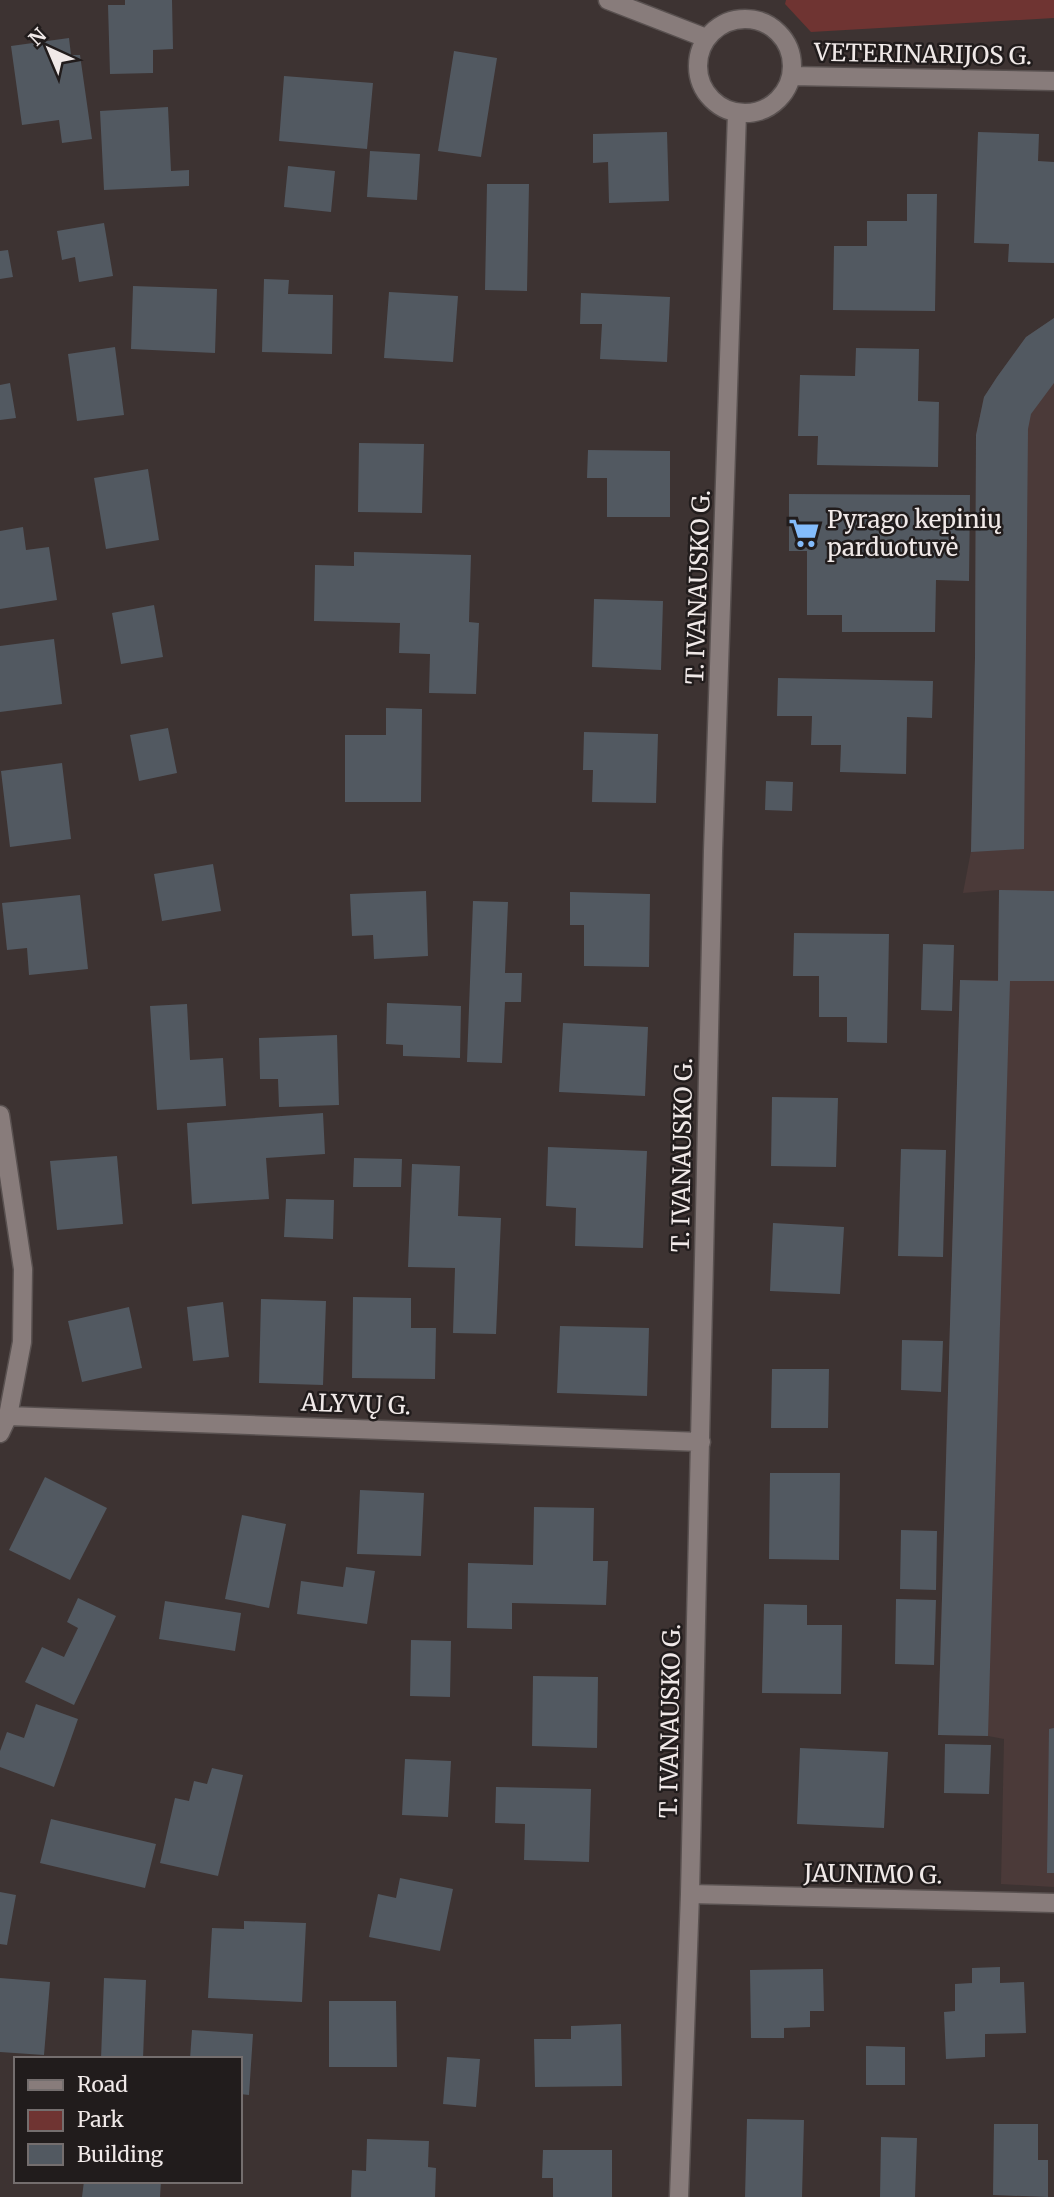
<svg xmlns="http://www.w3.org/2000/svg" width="1054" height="2197" font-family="Merriweather,serif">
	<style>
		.built { fill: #4b3a39 }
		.green { fill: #6f3432 }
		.building { fill: #525961 }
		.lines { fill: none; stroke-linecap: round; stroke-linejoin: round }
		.minor-casing { stroke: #595150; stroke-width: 21 }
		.minor { stroke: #887c7b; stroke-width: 18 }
		.labels { text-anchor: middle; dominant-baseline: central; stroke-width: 5; stroke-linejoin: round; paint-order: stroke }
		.street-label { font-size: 24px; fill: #f0e9e8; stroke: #211c1c }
		.poi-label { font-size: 24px; fill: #f0e9e8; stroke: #211c1c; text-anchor: start }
	</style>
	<rect width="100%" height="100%" fill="#3d3332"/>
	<path class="built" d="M1054 318V1887L1001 1884 1004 1739 988 1736 938 1735 960 980H998L999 890 963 893 971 851 975 657 976 435 984 397 997 377 1026 337Z"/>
	<path class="green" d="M786 0H1054V18L811 32 785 4Z"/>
	<path class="building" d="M125 0H172L173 49 153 50V73L110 74 108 5H125Z
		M69 38 71 55H80L92 139 62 143 59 120 22 125 11 46Z
		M454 51 497 58 481 157 438 151Z
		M284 76 373 83 367 149 279 141Z
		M168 107 171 171 189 170V186L104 190 100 111Z
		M667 132 669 201 609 203 608 162 593 163V134Z
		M978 132 1039 134 1038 161 1054 162V263L1008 262 1009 244 974 243Z
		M370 151 420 154 417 200 367 197Z
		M288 166 335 171 331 212 284 207Z
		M487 184H529L527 291 485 290Z
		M907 194H937L935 311 833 310 834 246H867V221H907Z
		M104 223 113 276 79 282 75 257 62 260 57 231Z
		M8 250 13 277 0 279V251Z
		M264 279 289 280 288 294 333 295 332 354 262 352Z
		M133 286 217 289 215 353 131 349Z
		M389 292 458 296 453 362 384 358Z
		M581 293 670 297 667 362 600 359 602 324H580Z
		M1054 318V383L1031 414 1028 429 1024 849 971 852 975 657 976 435 984 397 997 377 1026 337Z
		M115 347 124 415 77 421 68 354Z
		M856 348 919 349 918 401 939 402 938 467 817 465 818 436H798L800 375 855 376Z
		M10 383 16 418 0 420V385Z
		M359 443 424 444 422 513 358 512Z
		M588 450 670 451V517H607V478H587Z
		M148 469 159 540 106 549 94 478Z
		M789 494 970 495 969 581 936 580 935 632H842V615H807V551H789Z
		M23 527 26 550 49 547 57 600 0 609V531Z
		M354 552 471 555 469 622 479 623 476 694 429 693 430 654 399 653 400 623 314 621 315 565 354 566Z
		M594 599 663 601 661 670 592 667Z
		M154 605 163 657 121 664 112 613Z
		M54 639 62 704 0 712V646Z
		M778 678 933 681 932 718 907 717 906 774 840 772 841 745H811L812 716H777Z
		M386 708 422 709 421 802H345V735H386Z
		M168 728 177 773 139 781 130 735Z
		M584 732 658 734 656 803 592 802 593 770H583Z
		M62 763 71 839 10 847 1 771Z
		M766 781 793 782 792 811 765 810Z
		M213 864 221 911 162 921 154 874Z
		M999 890 1054 891V981H1010L988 1736 938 1735 960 980 998 981Z
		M426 891 428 956 374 959 373 935 352 936 350 894Z
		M570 892 650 894 649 967 584 966V925H570Z
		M80 895 88 969 29 975 27 948 7 950 2 903Z
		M473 901 508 902 505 973H522L521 1002H505L502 1063 467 1062Z
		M794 933 889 934 887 1043 847 1042V1017H819V976H793Z
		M923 944 954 945 952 1011 921 1010Z
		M387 1003 461 1006 460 1058 403 1056V1045L386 1044Z
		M187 1004 190 1060 223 1058 226 1106 157 1110 150 1006Z
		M563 1023 648 1027 645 1096 559 1092Z
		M337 1035 339 1105 279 1107 278 1079H260L259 1038Z
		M772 1097 838 1098 836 1167 771 1166Z
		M323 1113 325 1154 266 1158 269 1199 192 1204 187 1123Z
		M548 1147 647 1151 643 1248 575 1246 576 1208 546 1206Z
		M901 1149 946 1150 943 1257 898 1256Z
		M117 1156 123 1224 57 1230 50 1161Z
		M354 1158 402 1159 401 1187H353Z
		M412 1164 460 1166 458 1216 501 1218 496 1334 453 1333 455 1268 408 1267Z
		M286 1199 334 1200 333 1239 284 1237Z
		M773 1223 844 1227 840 1294 770 1291Z
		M353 1297 411 1298V1328H436L435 1379 352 1378Z
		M261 1299 326 1301 323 1385 259 1383Z
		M223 1302 229 1357 193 1361 187 1307Z
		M129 1307 142 1368 82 1382 68 1321Z
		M560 1326 649 1328 647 1396 557 1393Z
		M902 1340 943 1341 941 1392 901 1390Z
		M772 1369H829L828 1428H771Z
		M770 1473H840L839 1560 769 1559Z
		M45 1477 107 1508 70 1580 9 1550Z
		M360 1490 424 1493 421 1556 357 1554Z
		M534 1507 594 1508 593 1561H608L606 1605 512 1603V1629L467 1628 468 1563 533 1565Z
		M242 1515 286 1524 269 1608 225 1599Z
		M901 1530 937 1531 936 1590 900 1589Z
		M346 1567 375 1571 367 1624 297 1614 301 1581 343 1587Z
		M78 1598 116 1616 74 1705 25 1682 42 1647 64 1657 78 1628 67 1622Z
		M896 1599 936 1600 934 1665 895 1664Z
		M165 1601 241 1613 235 1651 159 1639Z
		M764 1604 807 1605V1625H842L841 1694 762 1693Z
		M411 1640 451 1641 450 1697 410 1696Z
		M533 1676 598 1677 597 1748 532 1746Z
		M36 1704 78 1719 54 1787 0 1767V1751L7 1732 24 1738Z
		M1054 1728V1873H1047L1049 1729Z
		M945 1744 991 1745 989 1794 944 1793Z
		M800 1748 888 1752 884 1828 797 1824Z
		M405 1759 451 1761 448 1817 402 1815Z
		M212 1768 243 1775 218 1876 160 1863 175 1798 189 1801 194 1781 207 1784Z
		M496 1787 591 1789 589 1862 524 1860 525 1824 495 1823Z
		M51 1819 156 1844 145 1888 40 1863Z
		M400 1878 453 1889 440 1951 369 1937 378 1894 396 1898Z
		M0 1892 16 1895 7 1945 0 1944Z
		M244 1921 306 1923 302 2002 208 1998 212 1928 244 1929Z
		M1000 1967V1983L1024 1982 1026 2033 985 2034V2057L946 2059 944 2012 955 2011V1984L972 1983V1968Z
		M823 1969 824 2011H810V2027L784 2028V2038H751L750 1970Z
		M0 1978 50 1982 44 2055 0 2052Z
		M104 1978 146 1980 143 2059H101Z
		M329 2001H396L397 2067H329Z
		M621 2024 622 2086 535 2087 534 2039H571V2026Z
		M192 2030 253 2034 249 2095 240 2094V2059H190Z
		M866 2046 905 2047V2085H866Z
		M447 2057 480 2059 476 2107 443 2104Z
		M747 2119 804 2120 802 2197H745Z
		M994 2124H1038V2160H1048V2197L993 2195Z
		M881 2137 917 2138 915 2197H880Z
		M367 2139 429 2141 428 2167 436 2168 435 2197H351L352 2170 366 2171Z
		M543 2150H612V2197H553V2178H542Z
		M84 2181H161L160 2197H82Z"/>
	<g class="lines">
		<g class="minor-casing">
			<path id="minor" d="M608 0 706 38
				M698 66a47 47 0 1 1 94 0a47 47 0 1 1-94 0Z
				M791 76 1054 81
				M0 1115 23 1269 22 1342 8 1416 0 1433
				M8 1416 701 1442
				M690 1894 1054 1903
				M679 2197 690 1894 713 851 737 113"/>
		</g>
		<use href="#minor" class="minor"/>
	</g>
	<defs>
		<g id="supermarket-bare" transform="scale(2.415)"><path d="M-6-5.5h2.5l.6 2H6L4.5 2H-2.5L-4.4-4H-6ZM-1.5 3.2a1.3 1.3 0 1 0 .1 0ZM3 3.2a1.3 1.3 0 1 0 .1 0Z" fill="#84bcfb" stroke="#211c1c" stroke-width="2.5" paint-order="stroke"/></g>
	</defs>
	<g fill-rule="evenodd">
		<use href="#supermarket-bare" x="804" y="533"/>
	</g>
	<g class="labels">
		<g class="street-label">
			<text transform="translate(923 54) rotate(1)">VETERINARIJOS G.</text>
			<text transform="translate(698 587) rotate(-88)">T. IVANAUSKO G.</text>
			<text transform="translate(682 1155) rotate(-89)">T. IVANAUSKO G.</text>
			<text transform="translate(356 1404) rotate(2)">ALYVŲ G.</text>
			<text transform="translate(670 1721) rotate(-89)">T. IVANAUSKO G.</text>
			<text transform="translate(873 1874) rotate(1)">JAUNIMO G.</text>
		</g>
		<g class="poi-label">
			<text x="827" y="519">Pyrago kepinių<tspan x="827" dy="28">parduotuvė</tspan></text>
		</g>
	</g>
	<rect x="14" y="2057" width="228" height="126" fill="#211c1c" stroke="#746e6e" stroke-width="2"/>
	<rect x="28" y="2080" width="35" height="10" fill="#887c7b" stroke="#746e6e" stroke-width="2"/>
	<text x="77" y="2092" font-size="21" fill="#f0e9e8">Road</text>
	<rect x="28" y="2110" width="35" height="21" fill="#6f3432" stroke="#746e6e" stroke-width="2"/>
	<text x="77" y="2127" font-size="21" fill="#f0e9e8">Park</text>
	<rect x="28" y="2144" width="35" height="21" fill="#525961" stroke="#746e6e" stroke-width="2"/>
	<text x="77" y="2162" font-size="21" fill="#f0e9e8">Building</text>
	<g transform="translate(49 49) rotate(316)" stroke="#211c1c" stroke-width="5" paint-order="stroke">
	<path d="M0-5L12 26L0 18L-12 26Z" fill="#f0e9e8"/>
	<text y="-10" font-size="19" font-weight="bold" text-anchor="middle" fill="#f0e9e8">N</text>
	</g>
</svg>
